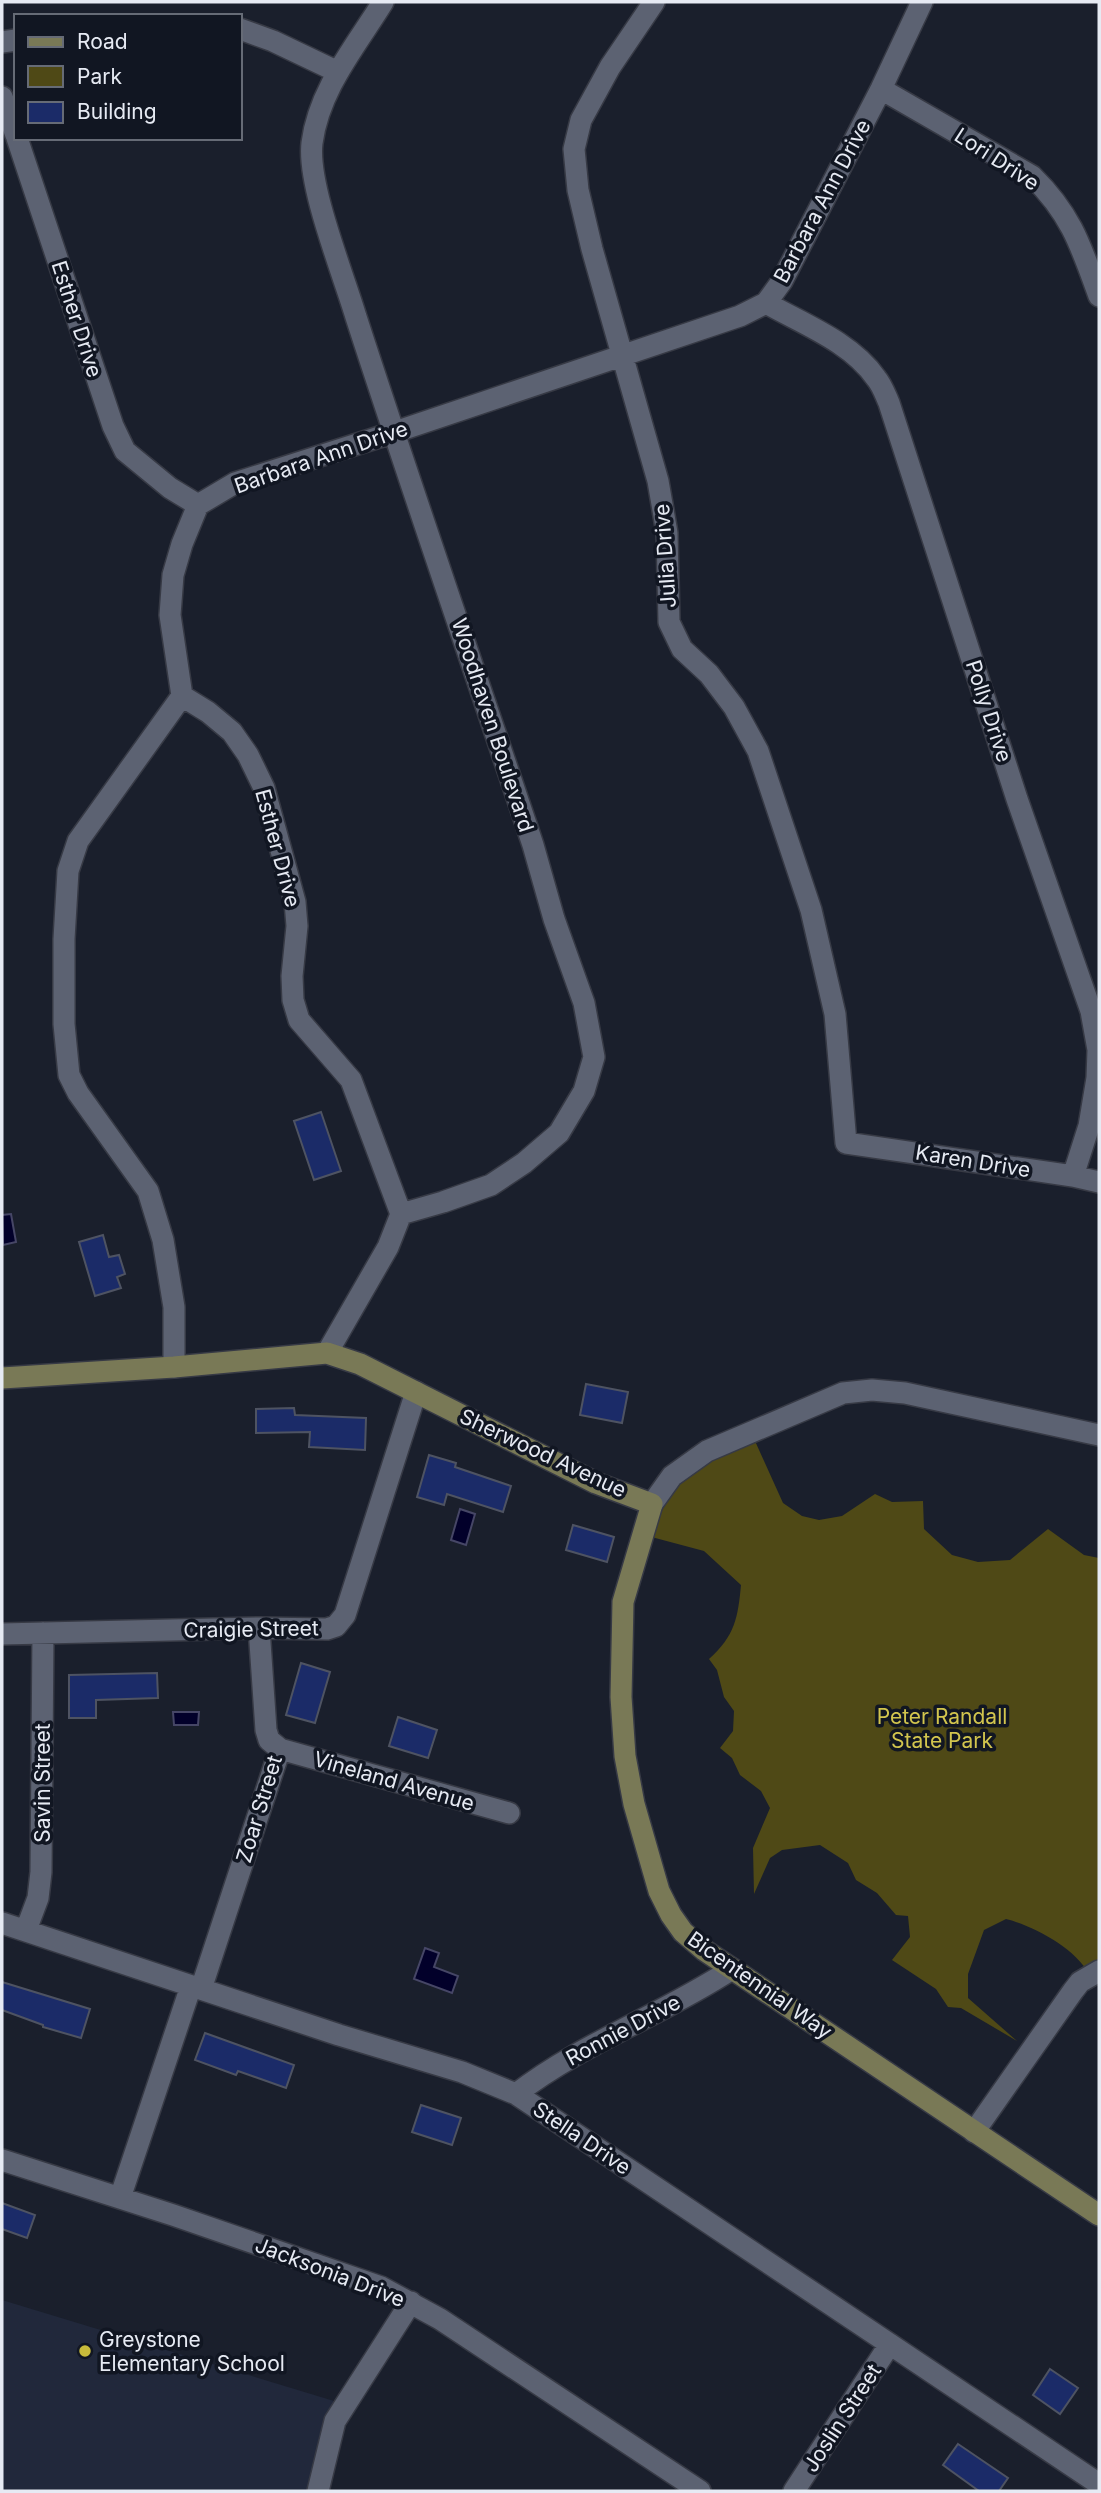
<svg xmlns="http://www.w3.org/2000/svg" width="1101" height="2493" font-family="Inter,sans-serif">
	<style>
		.built { fill: #21283b }
		.green { fill: #4f4916 }
		.water { fill: #02002a; stroke: #464666; stroke-width: 2 }
		.building { fill: #1b2b68; stroke: #4e5362; stroke-width: 2 }
		.lines { fill: none; stroke-linecap: round; stroke-linejoin: round }
		.street-casing { stroke: #373a45; stroke-width: 24 }
		.secondary-casing { stroke: #373a45; stroke-width: 24 }
		.street { stroke: #5c6272; stroke-width: 21 }
		.secondary { stroke: #797956; stroke-width: 21 }
		.poi-dot { fill: #c8bb3b; stroke: #111622; stroke-width: 2.5 }
		.labels { text-anchor: middle; dominant-baseline: central; stroke-width: 7; stroke-linejoin: round; paint-order: stroke }
		.street-label { font-size: 21px; fill: #e6eaf3; stroke: #111622 }
		.park-label { font-size: 21px; fill: #d2c54e; stroke: #111622 }
		.poi-label { font-size: 21px; fill: #e6eaf3; stroke: #111622; text-anchor: start }
	</style>
	<rect width="100%" height="100%" fill="#1a1f2c"/>
	<path class="built" d="M2 2300 334 2401 310 2491H2Z"/>
	<path class="green" d="M755 1441 783 1503 802 1516 819 1520 842 1516 875 1494 892 1502 923 1501 924 1529 952 1555 978 1562 1010 1560 1048 1529 1084 1555 1099 1558V1975L1089 1974C1075 1948 1034 1926 1006 1919L984 1930 968 1974V1998L1017 2041 961 2008 948 2007 936 1989 892 1960 910 1937 908 1916 896 1915 877 1893 856 1880 848 1863 820 1845 782 1850 770 1858 754 1894 753 1848 770 1808 761 1791 740 1775 732 1758 720 1748 733 1731 734 1711 724 1697 717 1670 709 1659C735 1636 738 1617 741 1585L704 1551 644 1535 669 1483 718 1454Z"/>
	<path class="water" d="M11 1214 16 1242 3 1245 2 1215Z
		M460 1509 475 1514 466 1545 451 1540Z
		M173 1712H199L198 1725H174Z
		M425 1948 439 1953 434 1967 458 1976 452 1993 414 1979Z"/>
	<path class="building" d="M321 1112 341 1171 314 1180 294 1121Z
		M103 1235 109 1257 119 1255 125 1274 117 1277 121 1288 95 1296 79 1242Z
		M586 1384 628 1392 622 1423 580 1415Z
		M294 1408 295 1415 366 1418 365 1450 309 1447 310 1432 256 1433V1409Z
		M429 1455 456 1463 455 1467 511 1486 503 1512 447 1494 444 1505 417 1497Z
		M573 1525 614 1537 607 1562 566 1550Z
		M301 1663 330 1672 315 1723 286 1715Z
		M157 1673 158 1698 96 1700V1718H69V1675Z
		M398 1717 437 1730 428 1758 389 1746Z
		M2 1982 90 2009 81 2038 43 2027V2025L2 2010Z
		M205 2033 294 2065 286 2088 238 2071 236 2075 195 2060Z
		M421 2105 461 2118 452 2145 412 2132Z
		M2 2203 35 2215 27 2238 2 2229Z
		M1050 2369 1078 2388 1060 2414 1033 2395Z
		M958 2444 1008 2478 999 2491H979L943 2465Z"/>
	<g class="lines">
		<g class="street-casing">
			<path id="street" d="M383 2C356 46 319 89 312 143 307 185 343 273 356 317 413 493 474 669 533 845L554 919 584 1003 594 1057 584 1091 559 1133 524 1163 491 1185 443 1202 401 1214
				M654 2 610 67 581 120 574 149 578 190 592 249 658 481 667 533 669 622 682 649 709 674 734 707 758 751 811 910 835 1014 846 1143 1073 1176 1099 1182
				M240 29 273 41 338 72
				M2 42 16 40
				M881 89 1032 176C1071 214 1081 246 1099 296
				M2 97 16 135
				M17 138 113 426 125 451 170 488 198 505
				M766 303C803 324 851 342 876 378 882 385 885 394 889 403L1017 799 1091 1011 1098 1050 1097 1078 1089 1126 1073 1176
				M182 696 208 712 232 732 248 755 264 788 295 902 297 926 292 976 293 1000 299 1020 351 1080 401 1214
				M327 1353 388 1247 401 1214
				M174 1367V1307L163 1240 148 1191 78 1093 69 1075 64 1024V939L68 871 78 841 182 696 170 615 173 575 182 544 198 505 235 483 395 432 740 316 766 303 782 281 881 89 922 2
				M652 1504 672 1476 707 1451 843 1393 872 1390 905 1393 1099 1435
				M259 1628 266 1730 269 1740 280 1749 509 1813
				M2 1634 259 1628 327 1629 336 1626 345 1615 416 1392
				M2 1923 339 2035 462 2072 516 2094 1099 2484
				M26 1930 38 1898 41 1872 43 1633
				M201 1989 280 1749
				M516 2094C582 2043 662 2015 732 1969
				M974 2132 1073 1991 1080 1982 1099 1971
				M2 2160 173 2215 381 2287 440 2319 700 2491
				M120 2198 191 1986
				M318 2491 335 2421 411 2302
				M794 2491 890 2344"/>
		</g>
		<g class="secondary-casing">
			<path id="secondary" d="M2 1378 174 1367 327 1353 360 1364 596 1483 652 1504 623 1602 621 1697 625 1756 634 1804 659 1891 671 1915 683 1932 704 1950 1099 2215"/>
		</g>
		<use href="#street" class="street"/>
		<use href="#secondary" class="secondary"/>
	</g>
	<circle class="poi-dot" cx="85" cy="2351" r="7"/>
	<g class="labels">
		<g class="street-label">
			<text transform="translate(997 159) rotate(33)">Lori Drive</text>
			<text transform="translate(822 201) rotate(-62)">Barbara Ann Drive</text>
			<text transform="translate(77 319) rotate(72)">Esther Drive</text>
			<text transform="translate(321 457) rotate(-19)">Barbara Ann Drive</text>
			<text transform="translate(665 556) rotate(-94)">Julia Drive</text>
			<text transform="translate(989 711) rotate(72)">Polly Drive</text>
			<text transform="translate(493 725) rotate(72)">Woodhaven Boulevard</text>
			<text transform="translate(278 848) rotate(75)">Esther Drive</text>
			<text transform="translate(973 1161) rotate(9)">Karen Drive</text>
			<text transform="translate(543 1453) rotate(25)">Sherwood Avenue</text>
			<text transform="translate(251 1629) rotate(-1)">Craigie Street</text>
			<text transform="translate(394 1781) rotate(16)">Vineland Avenue</text>
			<text transform="translate(42 1783) rotate(-90)">Savin Street</text>
			<text transform="translate(259 1809) rotate(-73)">Zoar Street</text>
			<text transform="translate(760 1985) rotate(35)">Bicentennial Way</text>
			<text transform="translate(623 2030) rotate(-28)">Ronnie Drive</text>
			<text transform="translate(582 2138) rotate(34)">Stella Drive</text>
			<text transform="translate(330 2272) rotate(21)">Jacksonia Drive</text>
			<text transform="translate(842 2418) rotate(-57)">Joslin Street</text>
		</g>
		<g class="park-label">
			<text x="942" y="1716">Peter Randall<tspan x="942" dy="24">State Park</tspan></text>
		</g>
		<g class="poi-label">
			<text x="99" y="2339">Greystone<tspan x="99" dy="24">Elementary School</tspan></text>
		</g>
	</g>
	<rect width="1101" height="2493" fill="none" stroke="#e6eaf3" stroke-width="7"/>
	<rect x="14" y="14" width="228" height="126" fill="#111622" stroke="#666b76" stroke-width="2"/>
	<rect x="28" y="37" width="35" height="10" fill="#797956" stroke="#666b76" stroke-width="2"/>
	<text x="77" y="49" font-size="21" fill="#e6eaf3">Road</text>
	<rect x="28" y="66" width="35" height="21" fill="#4f4916" stroke="#666b76" stroke-width="2"/>
	<text x="77" y="84" font-size="21" fill="#e6eaf3">Park</text>
	<rect x="28" y="102" width="35" height="21" fill="#1b2b68" stroke="#666b76" stroke-width="2"/>
	<text x="77" y="119" font-size="21" fill="#e6eaf3">Building</text>
</svg>
